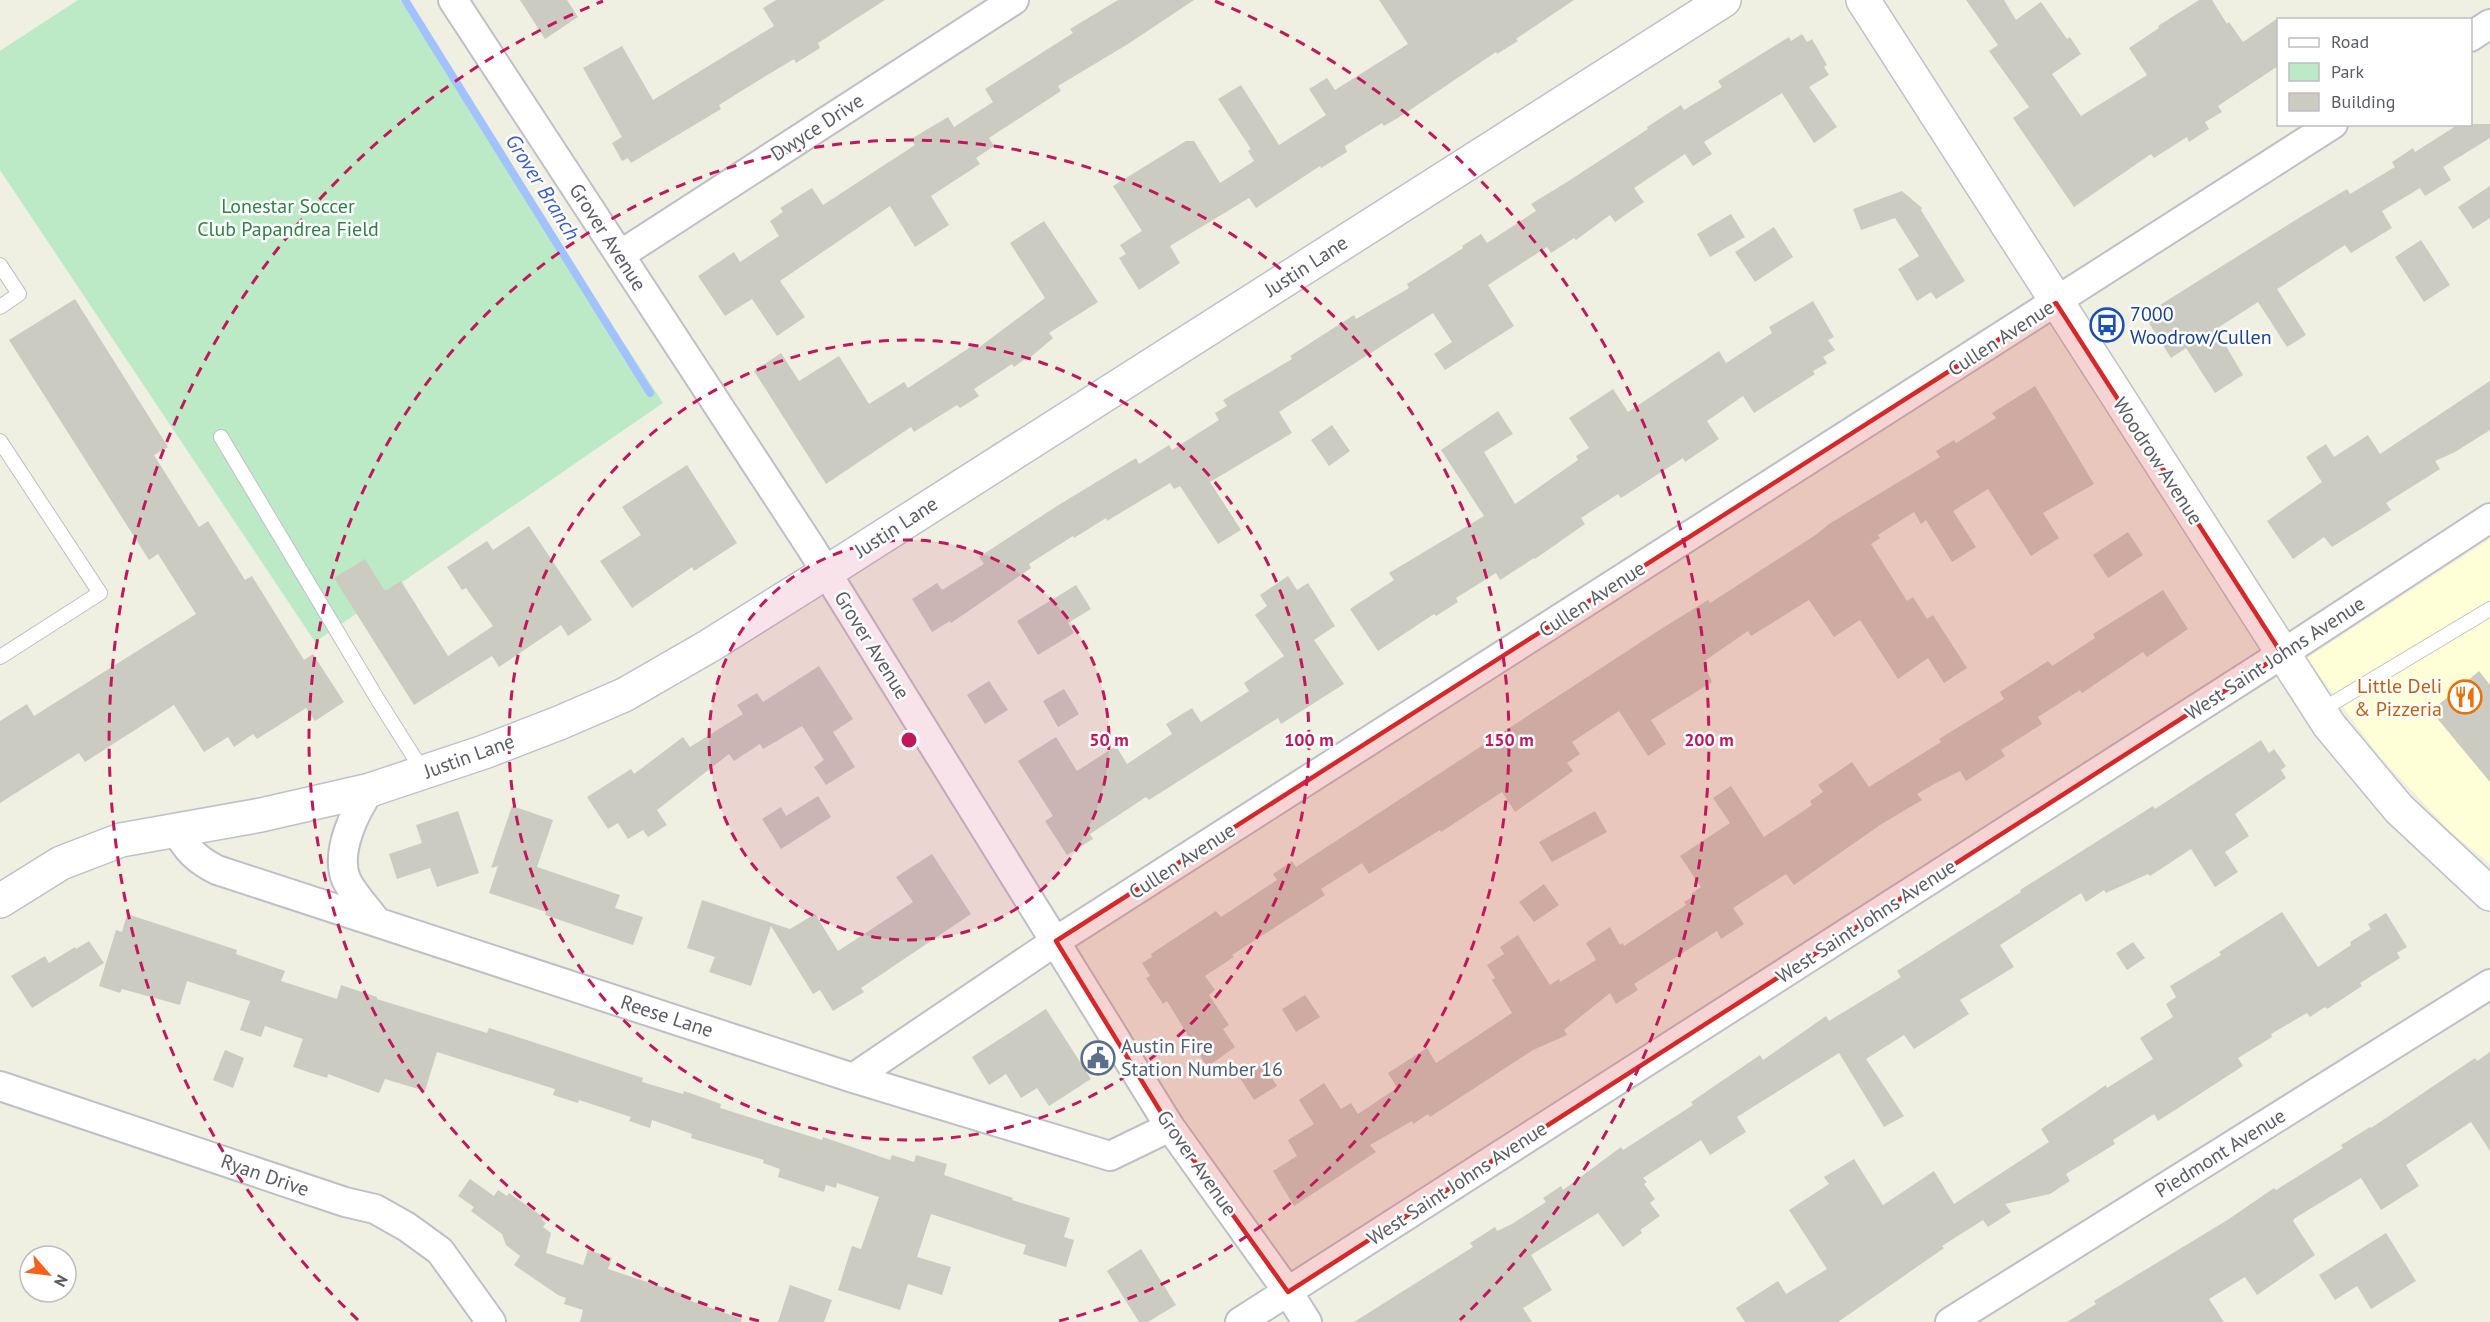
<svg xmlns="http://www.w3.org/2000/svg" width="2490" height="1322" font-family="'PT Sans',sans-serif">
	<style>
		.commercial { fill: #ffffd7 }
		.green { fill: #bce9c6 }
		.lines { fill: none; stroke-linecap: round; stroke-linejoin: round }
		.stream { stroke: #a2c2ff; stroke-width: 8 }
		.building { fill: #cccbc1 }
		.lane-casing { stroke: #bfc0c7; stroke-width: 16 }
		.street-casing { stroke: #bfc0c7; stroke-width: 32 }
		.secondary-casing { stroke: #bfc1c9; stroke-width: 36 }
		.lane { stroke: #fff; stroke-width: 14 }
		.street { stroke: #fff; stroke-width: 28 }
		.secondary { stroke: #fff; stroke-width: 33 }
		.marked { fill: #d62828; fill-opacity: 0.2; stroke: #d62828; stroke-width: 4.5; stroke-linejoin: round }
		.ring { fill: none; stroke: #c2185b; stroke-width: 3; stroke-dasharray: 10 8 }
		.labels { text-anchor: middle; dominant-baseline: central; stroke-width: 5; stroke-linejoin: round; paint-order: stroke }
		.street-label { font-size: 20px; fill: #5b5d65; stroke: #fff }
		.park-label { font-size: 20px; fill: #2b8343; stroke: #fff }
		.transit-label { font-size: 20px; fill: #164399; stroke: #fff; text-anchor: start }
		.food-label { font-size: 20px; fill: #c56008; stroke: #fff; text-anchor: end }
		.service-label { font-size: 20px; fill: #4e5e75; stroke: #fff; text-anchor: start }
		.water-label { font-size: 21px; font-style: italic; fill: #3860cf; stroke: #fff }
		.centre { fill: #c2185b; stroke: #fff; stroke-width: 3 }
		.ring-label { font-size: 18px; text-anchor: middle; font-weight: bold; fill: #c2185b; stroke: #fff; stroke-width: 5; stroke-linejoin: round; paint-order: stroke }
	</style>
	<rect width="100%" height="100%" fill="#efefe2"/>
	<path class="commercial" d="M2490 539V864L2452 833 2379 756 2307 658Z"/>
	<path class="green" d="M78 0H400L663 403 315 642 0 170V51Z"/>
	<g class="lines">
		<path class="stream" d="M405 0 650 393"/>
	</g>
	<path class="building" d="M520 0H567L578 17 545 39Z
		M776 0H885L818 43 820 48 796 63 794 59 746 88 719 105 721 109 631 163 628 158 622 161 612 143 622 137 583 68 622 46 653 100 774 26 763 8Z
		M1118 0H1194L1128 44 1058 86 1061 91 989 138 994 146 976 158 980 164 931 196 949 225 915 247 890 206 780 281 805 317 777 336 752 299 725 316 698 276 734 252 740 262 779 236 770 221 783 212 780 208 812 188 823 205 915 145 911 139 948 117 954 127 993 102 985 89 1073 33 1070 29Z
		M1379 0H1574L1516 39 1518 41 1497 54 1496 52 1401 116 1384 126 1382 123 1345 146 1347 152 1321 168 1320 166 1256 208 1249 198 1170 246 1180 263 1139 290 1119 258 1126 254 1120 245 1142 231 1113 186 1186 141H1194L1220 183 1254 161 1248 151 1251 149 1218 99 1241 85 1279 145 1326 115 1309 89 1327 78 1335 90 1408 44Z
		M1966 0H2004L2016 20 2041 2 2067 39 2070 37 2081 54 2052 74 2081 116 2147 75 2129 48 2159 28 2158 26 2199 0H2212L2227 24 2229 22 2243 42 2278 18V66L2218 106 2222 112 2205 122 2209 129 2189 142 2187 137 2154 158 2151 154 2074 207 2013 118 2029 107 1989 51 1998 45Z
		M1802 34 1807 42 1812 39 1827 65 1824 67 1829 75 1809 87 1837 127 1814 143 1782 93 1704 142 1712 154 1693 166 1685 154 1634 188 1644 202 1615 222 1610 215 1576 240 1574 238 1551 253 1547 247 1488 285 1514 326 1445 370 1434 354 1452 342 1433 313 1279 412 1292 433 1210 482 1241 530 1218 544 1180 486 1174 489 1170 483 1107 521 1106 518 1074 538 1073 536 1029 564 1031 568 951 623 950 621 932 632 912 599 937 583 942 590 984 564 979 557 1057 506 1136 458 1139 464 1169 445 1172 450 1219 420 1215 413 1227 406 1223 400 1292 359 1290 356 1354 315 1356 319 1409 288 1407 284 1463 248 1462 246 1481 234 1487 243 1536 211 1531 204 1567 182 1648 129 1647 127 1681 105 1684 110 1722 87 1718 81 1763 53 1789 37 1791 41Z
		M2459 124H2490V138L2443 167 2451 180 2425 196 2420 188 2382 211 2392 228 2351 253 2345 245 2277 289 2306 335 2287 347 2258 302 2216 329 2243 375 2215 393 2186 348 2171 358 2144 315 2302 216 2347 189 2350 194 2395 167 2392 162 2413 148 2415 152Z
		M2490 186V218L2473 229 2458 207Z
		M1902 191 1922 208 1921 210 1965 281 1936 299 1931 292 1917 301 1898 269 1919 256 1895 218 1861 230 1853 209Z
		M1731 214 1745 237 1710 257 1697 234Z
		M1044 221 1098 302 1049 333 1053 338 1026 361 1025 359 1014 367 1012 364 974 389 979 396 960 408 957 405 914 432 911 427 826 484 754 371 781 353 799 381 839 356 869 404 904 382 908 388 975 344 978 348 1045 298 1010 243Z
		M1774 227 1793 257 1755 282 1735 252Z
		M2421 240 2450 285 2424 302 2395 257Z
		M75 299 168 447 154 455 199 527 208 521 245 580 252 576 304 660 313 654 344 702 315 721 306 708 257 739 253 734 234 747 228 737 204 752 174 705 85 762 79 753 0 803V721L27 704 34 716 196 614 158 554 149 560 9 340Z
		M1813 301 1834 337 1828 340 1835 350 1823 357 1827 363 1813 371 1815 374 1754 413 1743 396 1707 421 1719 439 1685 462 1683 458 1621 498 1618 494 1581 518 1585 524 1535 559 1534 558 1500 580 1496 573 1456 598 1458 602 1436 616 1434 614 1378 651 1350 609 1394 580 1389 573 1484 516 1441 450 1498 411 1513 434 1484 452 1515 504 1578 460 1576 456 1589 448 1569 418 1613 389 1628 412 1719 351 1726 363 1772 333 1769 327Z
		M2490 381V430L2455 452 2435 461 2440 469 2386 503 2391 510 2332 547 2324 537 2293 559 2267 521 2322 482 2306 457 2326 444 2334 457 2368 435 2380 454Z
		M2035 386 2094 484 2043 513 2059 538 2031 556 1988 489 1953 511 1976 547 1952 562 1926 520 1921 524 1914 512 1878 535 1880 538 1871 544 1907 601 1913 597 1927 619 1933 615 1967 668 1944 683 1928 658 1898 679 1860 620 1834 637 1809 600 1751 636 1748 631 1703 662 1712 682 1651 720 1666 744 1648 756 1619 711 1572 742 1580 754 1567 763 1573 771 1515 812 1502 792 1441 832 1440 830 1369 874 1362 863 1321 889 1325 895 1232 955 1234 957 1205 976 1215 990 1209 995 1229 1025 1223 1029 1235 1047 1207 1067 1167 1001 1163 1004 1146 978 1150 976 1142 963 1152 957 1151 954 1216 911 1221 917 1277 880 1273 874 1292 861 1296 867 1661 629 1708 600 1710 603 1817 534 1829 524 1940 457 1936 451 1954 440 1956 443 1996 418 1992 413Z
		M1332 425 1350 451 1329 466 1311 440Z
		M687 465 737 543 694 571 692 567 632 608 600 561 641 535 622 507Z
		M529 526 592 620 568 636 561 625 499 667 492 656 414 705 334 578 365 559 385 591 401 581 448 656 493 626 466 588 462 590 447 567 487 541 493 550Z
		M2128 532 2143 555 2108 578 2093 555Z
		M1288 576 1297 590 1308 583 1335 626 1314 640 1344 684 1281 724 1278 718 1149 800 1146 797 1090 834 1093 839 1067 855 1045 821 1053 816 1018 761 1056 737 1077 771 1116 746 1127 764 1172 734 1166 724 1192 708 1201 722 1249 691 1244 683 1284 656 1255 615 1267 606 1260 595Z
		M1076 585 1091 609 1068 623 1074 633 1038 655 1017 621Z
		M2163 590 2188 629 2147 657 2143 652 2082 693 2080 690 2038 717 2042 724 2001 750 2005 756 1966 781 1960 771 1936 783 1917 794 1922 800 1880 825 1794 885 1786 874 1733 908 1744 924 1721 939 1717 931 1634 984 1638 990 1616 1004 1610 993 1564 1030 1567 1035 1533 1050 1430 1117 1428 1114 1413 1124 1412 1121 1370 1145 1376 1152 1294 1206 1273 1171 1297 1156 1288 1140 1314 1124 1299 1100 1324 1083 1341 1109 1351 1103 1358 1114 1397 1088 1388 1073 1427 1048 1436 1063 1512 1013 1492 980 1495 978 1487 965 1504 954 1500 947 1518 935 1550 985 1559 979 1560 982 1596 960 1586 943 1610 927 1620 945 1623 943 1624 946 1686 905 1684 902 1694 896 1692 893 1701 887 1680 856 1730 823 1713 798 1731 786 1764 837 1812 805 1810 801 1823 792 1818 785 1852 762 1869 787 1941 742 1939 739 2004 699 2000 692 2048 661 2052 666 2095 638 2093 634Z
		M819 666 853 719 833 732 855 767 826 785 814 767 824 760 802 726 763 749 760 744 734 761 729 754 657 810 667 825 648 837 643 830 628 839 618 823 608 829 587 797 631 769 634 774 683 737 690 747 743 714 737 705 757 693 763 702Z
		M2479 671 2490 685V782L2431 711Z
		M989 681 1008 710 985 724 967 695Z
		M1064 689 1079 714 1058 727 1043 701Z
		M2261 740 2269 753 2274 749 2286 766 2281 770 2286 778 2235 814 2249 836 2225 852 2238 872 2215 887 2191 849 2150 876 2148 874 2106 893 2104 890 2086 902 2081 893 2000 945 2014 967 1960 1000 1969 1014 1914 1049 1904 1035 1866 1059 1904 1116 1884 1127 1839 1053 1737 1117 1746 1132 1710 1155 1701 1140 1643 1178 1647 1182 1644 1184 1655 1199 1650 1203 1660 1216 1640 1230 1642 1233 1623 1247 1598 1213 1531 1255 1552 1290 1523 1308 1532 1322H1354L1473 1247 1470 1243 1495 1227 1497 1231 1512 1224 1546 1202 1543 1198 1561 1186 1563 1190 1621 1147 1623 1150 1693 1105 1691 1102 1760 1055 1763 1060 1826 1016 1829 1021 1901 977 1897 971 2021 892 2020 890 2153 806 2155 809Z
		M818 796 831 817 781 849 762 819 781 807 786 816Z
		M512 806 553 820 537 867 620 895 615 908 643 917 633 945 545 915 546 912 489 893 498 866 491 868Z
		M458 811 479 873 437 887 430 868 397 879 389 854 422 843 416 825Z
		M1595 811 1607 832 1552 862 1539 842Z
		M932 854 971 914 861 988 864 992 833 1011 820 990 813 994 771 926 751 986 709 972 715 957 687 948 702 900 790 929 815 914 838 951 913 902 896 877Z
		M1544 884 1559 905 1534 922 1519 902Z
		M2282 912 2318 967 2351 945 2350 942 2371 929 2368 924 2386 913 2407 947 2397 953 2400 958 2360 983 2362 986 2327 1009 2325 1007 2310 1017 2307 1013 2271 1034 2272 1037 2238 1058 2243 1066 2158 1121 2154 1114 2113 1140 2115 1144 2066 1174 2070 1181 2050 1194 2005 1204 2011 1212 1988 1227 1983 1220 1942 1246 1944 1248 1838 1322H1745L1736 1308 1778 1281 1786 1294 1827 1269 1789 1210 1829 1184 1824 1177 1854 1159 1883 1205 1934 1171 1954 1204 2049 1142 2041 1129 2106 1085 2107 1088 2153 1059 2140 1038 2173 1017 2166 1004 2176 997 2170 986 2221 955 2219 952Z
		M127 914 237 950 236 954 285 971 281 981 337 999 341 985 377 997V999L487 1033 489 1028 533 1042 643 1078 642 1082 683 1094 684 1091 721 1104 720 1108 822 1140 823 1137 890 1160 892 1155 914 1162 916 1155 947 1164 944 1175 1013 1198 1012 1200 1070 1218 1064 1237 1074 1240 1066 1267 1023 1254 1026 1245 931 1214 917 1257 951 1267 942 1295 908 1284 900 1310 838 1290 852 1246 861 1249 879 1197 837 1183 836 1188 826 1185 824 1192 778 1177 780 1169 763 1163 764 1160 691 1138 692 1134 652 1120 650 1128 629 1121 631 1117 579 1100 578 1103 553 1095 555 1089 437 1052 425 1091 385 1079 379 1093 328 1074 327 1078 293 1067 303 1039 265 1026 261 1037 240 1030 250 1001 187 981 180 1005 122 989 120 993 99 986 116 930 122 932Z
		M89 941 104 963 32 1008 11 976 45 956 49 963 75 947 76 949Z
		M2133 942 2145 958 2127 970 2116 953Z
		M1305 995 1320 1017 1296 1032 1282 1009Z
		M1046 1009 1091 1079 1049 1106 1037 1088 1021 1098 1006 1074 989 1085 972 1057Z
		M225 1050 244 1058 233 1088 213 1080Z
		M2490 1052V1151L2471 1122 2406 1165 2419 1186 2381 1210 2361 1178 2295 1218 2293 1221 2315 1255 2257 1295 2245 1277 2209 1299 2224 1322H2067L2096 1304 2094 1301 2229 1219 2274 1188 2276 1190 2343 1148 2341 1145 2370 1127 2371 1128 2475 1058 2477 1061Z
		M1263 1064 1277 1086 1254 1100 1240 1078Z
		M470 1179 494 1196 498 1190 507 1196 509 1193 543 1217 542 1220 546 1223 543 1227 551 1233 546 1253 583 1265 588 1250 612 1258 608 1269 692 1297 691 1301 742 1319 741 1322H580L583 1310 564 1304 566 1298 558 1295 514 1265 520 1256 506 1245 502 1234 471 1211 474 1207 458 1196Z
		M2386 1233 2416 1281 2371 1309 2357 1286 2335 1300 2319 1275Z
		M1141 1249 1176 1305 1148 1322H1139L1107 1271Z
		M790 1285 832 1300 824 1322H778Z"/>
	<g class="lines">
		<g class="lane-casing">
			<path id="lane" d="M0 265 19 294 0 307
				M221 437 378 700 424 773
				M0 441 100 593 0 657
				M2320 711 2490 609"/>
		</g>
		<g class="street-casing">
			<path id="street" d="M453 0 810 546 1170 1127 1288 1292 1307 1322
				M2470 37 2490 24
				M620 255 1014 0
				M370 790C355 811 335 852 346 879 352 893 367 908 376 921
				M176 830C187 850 197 860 217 870L853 1078 1110 1156 1170 1127
				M853 1078 1056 941 2333 124
				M0 1086 345 1202 375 1209 407 1227 440 1251 491 1322
				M1240 1322 2282 654 2490 518
				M1950 1322 2490 984"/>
		</g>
		<g class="secondary-casing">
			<path id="secondary" d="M1863 0 2329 725 2399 809 2490 894
				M0 901 61 863 121 840 261 815 370 790 484 752 559 723 624 695 709 646 827 572 1724 0"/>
		</g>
		<use href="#lane" class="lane"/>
		<use href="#street" class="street"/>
		<use href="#secondary" class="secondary"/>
	</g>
	<path class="marked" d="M2056 303 2282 654 1288 1292 1170 1127 1056 941Z"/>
	<circle cx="909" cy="740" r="200" fill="#c2185b" fill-opacity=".12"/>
	<g class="ring">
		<circle cx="909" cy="740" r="200"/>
		<circle cx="909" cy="740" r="400"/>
		<path d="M759 1321A600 600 0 1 1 1059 1321"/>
		<path d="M358 1320A800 800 0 0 1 603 1M1215 1A800 800 0 0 1 1460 1320"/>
	</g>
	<defs>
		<g id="bus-ring" transform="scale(1.725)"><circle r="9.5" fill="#fff" stroke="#1a4fb4" stroke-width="1.5"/><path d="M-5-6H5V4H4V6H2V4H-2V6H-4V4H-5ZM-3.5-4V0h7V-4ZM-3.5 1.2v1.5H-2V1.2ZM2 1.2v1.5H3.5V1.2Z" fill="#1a4fb4"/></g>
		<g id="restaurant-ring" transform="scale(1.725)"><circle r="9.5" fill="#fff" stroke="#e8710a" stroke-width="1.5"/><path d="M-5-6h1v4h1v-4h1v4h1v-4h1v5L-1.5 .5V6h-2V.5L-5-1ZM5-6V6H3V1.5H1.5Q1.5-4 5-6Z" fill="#e8710a"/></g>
		<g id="civic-ring" transform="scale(1.725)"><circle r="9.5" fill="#fff" stroke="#5c6f8a" stroke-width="1.5"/><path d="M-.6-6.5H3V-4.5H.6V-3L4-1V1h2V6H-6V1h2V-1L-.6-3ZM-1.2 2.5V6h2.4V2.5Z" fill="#5c6f8a"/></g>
	</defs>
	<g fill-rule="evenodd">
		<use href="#bus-ring" x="2107" y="325"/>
		<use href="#restaurant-ring" x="2465" y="697"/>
		<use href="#civic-ring" x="1098" y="1058"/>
	</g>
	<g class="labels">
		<g class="street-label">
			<text transform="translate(817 127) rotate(-33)">Dwyce Drive</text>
			<text transform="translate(608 237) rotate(57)">Grover Avenue</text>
			<text transform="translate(1306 266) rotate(-33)">Justin Lane</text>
			<text transform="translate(2001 338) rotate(-33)">Cullen Avenue</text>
			<text transform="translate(2158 461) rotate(57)">Woodrow Avenue</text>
			<text transform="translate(896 527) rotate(-33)">Justin Lane</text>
			<text transform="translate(1592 599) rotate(-33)">Cullen Avenue</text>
			<text transform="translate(872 645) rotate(58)">Grover Avenue</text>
			<text transform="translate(2275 658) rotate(-33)">West Saint Johns Avenue</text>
			<text transform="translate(469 756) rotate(-20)">Justin Lane</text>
			<text transform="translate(1182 861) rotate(-33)">Cullen Avenue</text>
			<text transform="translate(1866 921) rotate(-33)">West Saint Johns Avenue</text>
			<text transform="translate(667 1016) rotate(18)">Reese Lane</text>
			<text transform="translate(2220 1153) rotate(-32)">Piedmont Avenue</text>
			<text transform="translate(1197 1163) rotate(55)">Grover Avenue</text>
			<text transform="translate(265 1175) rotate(19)">Ryan Drive</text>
			<text transform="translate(1457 1183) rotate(-33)">West Saint Johns Avenue</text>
		</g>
		<g class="park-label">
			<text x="288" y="206">Lonestar Soccer<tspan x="288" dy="23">Club Papandrea Field</tspan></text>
		</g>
		<g class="transit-label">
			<text x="2130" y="314">7000<tspan x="2130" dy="23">Woodrow/Cullen</tspan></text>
		</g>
		<g class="food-label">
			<text x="2442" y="686">Little Deli<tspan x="2442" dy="23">&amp; Pizzeria</tspan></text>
		</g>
		<g class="service-label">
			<text x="1121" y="1046">Austin Fire<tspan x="1121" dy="23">Station Number 16</tspan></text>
		</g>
		<g class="water-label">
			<text transform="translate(543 187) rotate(58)">Grover Branch</text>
		</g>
	</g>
	<circle cx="909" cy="740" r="9" class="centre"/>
	<g class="ring-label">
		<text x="1109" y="746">50 m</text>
		<text x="1309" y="746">100 m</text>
		<text x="1509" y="746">150 m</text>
		<text x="1709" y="746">200 m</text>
	</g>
	<rect x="2277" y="18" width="195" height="108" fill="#ffffff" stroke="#bdbec1" stroke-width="1.5"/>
	<rect x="2289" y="38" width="30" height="9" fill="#ffffff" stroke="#bdbec1" stroke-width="1.5"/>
	<text x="2331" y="48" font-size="18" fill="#5b5d65">Road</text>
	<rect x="2289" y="63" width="30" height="18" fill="#bce9c6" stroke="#bdbec1" stroke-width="1.5"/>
	<text x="2331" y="78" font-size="18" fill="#5b5d65">Park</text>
	<rect x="2289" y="93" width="30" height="18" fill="#cccbc1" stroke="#bdbec1" stroke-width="1.5"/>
	<text x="2331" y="108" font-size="18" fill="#5b5d65">Building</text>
	<g transform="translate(48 1274) rotate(118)"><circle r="28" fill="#ffffff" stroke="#bdbec1" stroke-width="1.5"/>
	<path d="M0-4.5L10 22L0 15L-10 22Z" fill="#fb5f1c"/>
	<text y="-9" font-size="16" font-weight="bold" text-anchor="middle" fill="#5b5d65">N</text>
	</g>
</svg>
